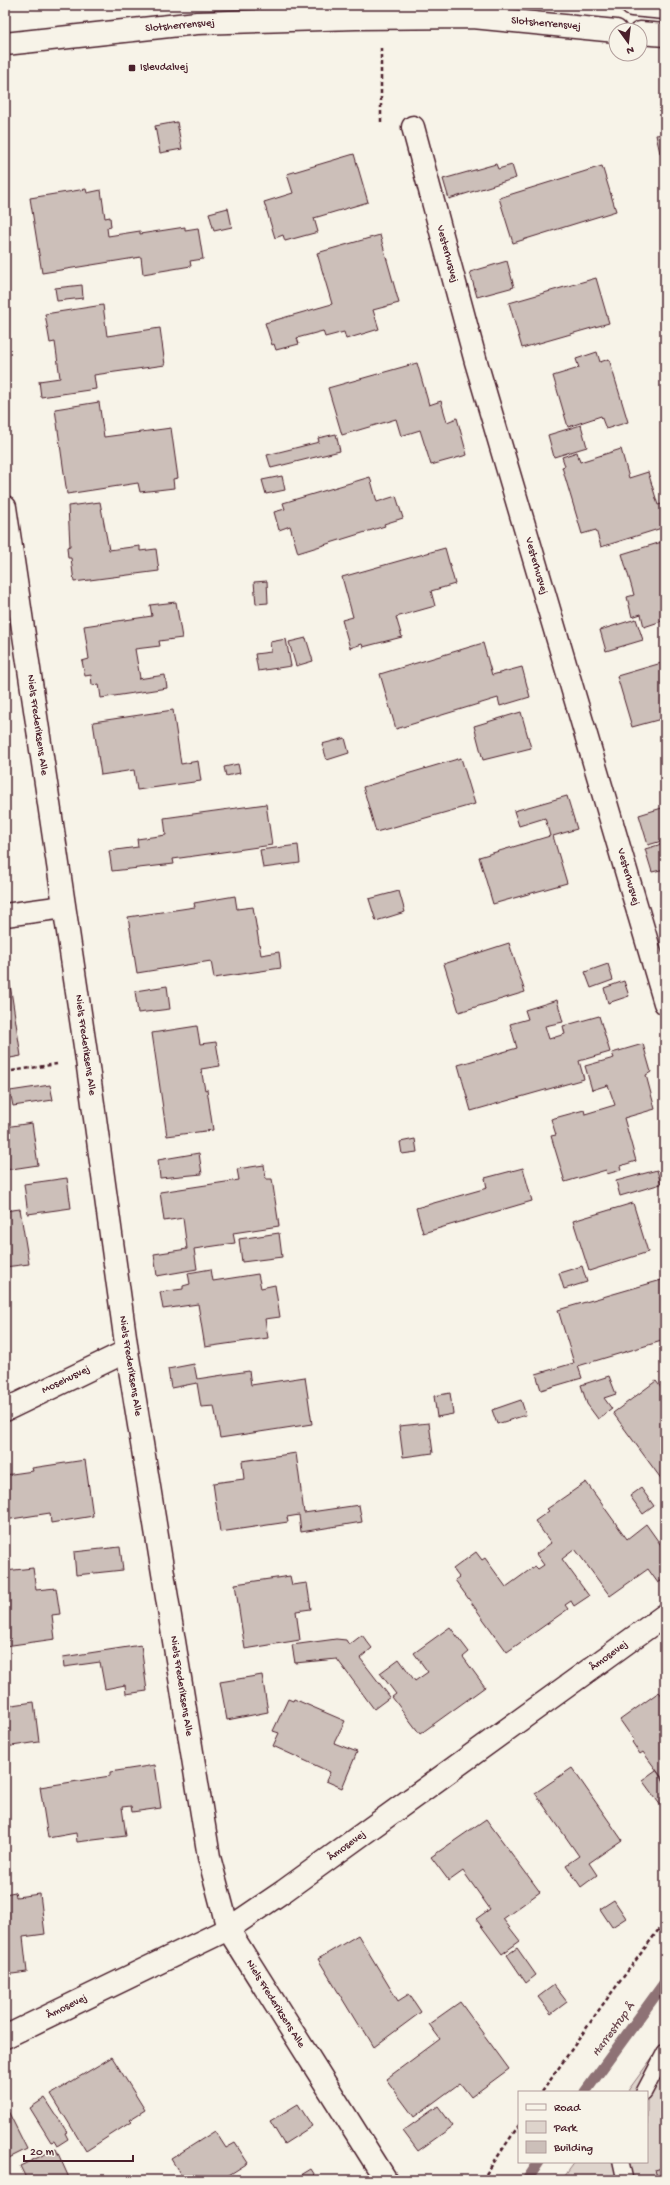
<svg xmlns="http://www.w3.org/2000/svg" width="670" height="2185" font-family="'Gochi Hand',sans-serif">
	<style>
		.green { fill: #ded4cc; stroke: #947a7c }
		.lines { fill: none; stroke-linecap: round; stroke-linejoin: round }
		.stream { stroke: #8e7275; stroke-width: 11 }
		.building { fill: #ccbfb9; stroke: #4a1f2b }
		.service-casing { stroke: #4a1f2b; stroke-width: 18 }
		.minor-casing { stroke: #4a1f2b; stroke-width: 25 }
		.tertiary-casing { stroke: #4a1f2b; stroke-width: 25 }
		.path { stroke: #4a1f2b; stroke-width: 2.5; stroke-dasharray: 4 3; stroke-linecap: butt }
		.service { stroke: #f7f3e8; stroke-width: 15 }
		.minor { stroke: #f7f3e8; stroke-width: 22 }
		.tertiary { stroke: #f7f3e8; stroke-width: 22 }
		.poi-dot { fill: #4a1f2b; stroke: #f7f3e8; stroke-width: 1.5 }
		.labels { text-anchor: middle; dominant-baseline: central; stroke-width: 4; stroke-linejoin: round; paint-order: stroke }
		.street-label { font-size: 11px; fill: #4a1f2b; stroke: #f7f3e8 }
		.poi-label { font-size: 11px; fill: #4a1f2b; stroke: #f7f3e8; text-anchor: start }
		.water-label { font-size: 12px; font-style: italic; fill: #6c4950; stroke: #f7f3e8 }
	</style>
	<rect width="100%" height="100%" fill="#f7f3e8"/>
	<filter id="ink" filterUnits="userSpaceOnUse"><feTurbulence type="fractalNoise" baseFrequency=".025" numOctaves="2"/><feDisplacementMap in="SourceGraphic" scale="8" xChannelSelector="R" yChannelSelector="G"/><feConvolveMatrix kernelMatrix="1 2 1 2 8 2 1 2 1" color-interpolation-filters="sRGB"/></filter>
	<g filter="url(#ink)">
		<path class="green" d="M665 2040V2180H562L575 2162H647V2092H627Z"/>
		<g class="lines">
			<path class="stream" d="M585 2092 665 1982
				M527 2180 539 2162"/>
		</g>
		<path class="building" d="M177 122 182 149 160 153 155 126Z
			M665 134V152L660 153 656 135Z
			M354 154 368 202 314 218 318 232 285 241 283 235 275 238 264 202 293 193 287 174Z
			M496 164 498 169 512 165 516 178 449 199 443 179Z
			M602 166 616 211 513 243 499 198Z
			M86 189 87 193 101 190 105 218 110 217 111 227 107 228 108 236 140 231V234L185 227V230L198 228 203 259 190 261 191 266 143 274 141 257 42 273 30 198Z
			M228 208 232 227 214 231 209 213Z
			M380 235 399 303 373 310 379 329 346 339 344 332 325 337 323 331 297 338 299 344 276 350 274 344 272 345 265 323 332 304 317 253Z
			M507 261 514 287 477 297 470 272Z
			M596 278 609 323 522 348 509 303Z
			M82 285 83 298 57 301 55 288Z
			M103 305 107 336 160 328 165 365 94 375 96 389 41 397 39 381 60 378 55 342 50 343 45 314Z
			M597 352 600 362 609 359 628 422 606 429 601 416 568 427 553 376 579 368 576 359Z
			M417 363 429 405 441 401 447 422 457 418 467 455 431 465 420 430 401 436 396 419 342 435 328 388Z
			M99 402 104 437 171 428 178 478 173 479 174 488 140 492 138 483 67 494 55 409Z
			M581 425 587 447 554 457 548 435Z
			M336 434 340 451 271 468 267 455 319 442 318 438Z
			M621 449 629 478 648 472 658 505 665 503V527L601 547 596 530 582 534 562 467 565 466 562 457 577 452 580 462Z
			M282 476 285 490 266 494 262 480Z
			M370 477 377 502 396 496 403 518 384 524 385 526 298 553 290 526 279 530 274 512 285 509 283 503Z
			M100 502 109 550 140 546V551L156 549 159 571 74 582 71 558H68L67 547 70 546 68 506Z
			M665 541V620L644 627 641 614 632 617 627 597 634 595 622 554Z
			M445 548 455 584 431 591 435 606 396 617 402 637 363 647 362 644 350 648 342 620 353 617 342 577Z
			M267 581 268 603 256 604 254 582Z
			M176 602 182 638 159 641 160 646 135 649 140 678 138 679 165 675 167 688 101 698 99 684 92 685 91 675 85 676 82 661 89 659 84 626 152 616 150 605Z
			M636 619 643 640 606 651 600 630Z
			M306 638 313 661 296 666 289 642Z
			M286 639 291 666 258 671 255 654 271 652 270 642Z
			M483 643 492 675 522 667 530 697 500 706 498 698 396 729 380 674Z
			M665 662V718L632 727 617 676Z
			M173 710 181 764 198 761 201 781 137 790 134 770 101 775 93 722Z
			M521 712 531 748 483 760 474 726Z
			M345 738 349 753 327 760 322 744Z
			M461 758 475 804 376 832 363 787Z
			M238 764 240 773 226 776 224 767Z
			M567 796 577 829 553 836 567 883 493 904 479 857 550 836 545 818 519 826 514 811Z
			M266 804 272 845 173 859 174 864 112 871 109 851 138 847 137 839 166 835 164 818Z
			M665 807V840L648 845 639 815Z
			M665 843V869L652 872 645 849Z
			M298 845 300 863 263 868 260 850Z
			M399 891 405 912 376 921 369 899Z
			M235 896 237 909 253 907 261 955 279 952 281 968 214 978 211 961 137 973 128 917 195 907 194 903Z
			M509 943 525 992 459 1012 444 964Z
			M5 951 21 1056 5 1059Z
			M608 964 613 980 591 988 585 972Z
			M624 981 629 996 608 1003 604 988Z
			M167 986 170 1009 138 1013 135 991Z
			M557 1000 563 1022 545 1026 549 1039 565 1034 563 1026 599 1016 610 1052 579 1061 584 1079 471 1111 458 1065 517 1048 510 1024 528 1019 525 1010Z
			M197 1026 200 1044 216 1042 220 1066 201 1069 205 1090 207 1089 213 1130 167 1136 152 1033Z
			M643 1044 651 1072 646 1075 655 1109 624 1118 636 1161 620 1166 621 1170 607 1174 606 1170 565 1182 551 1136 556 1135 551 1119 584 1110 585 1114 615 1105 608 1085 592 1090 585 1066 614 1058 612 1053Z
			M50 1085 53 1100 13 1106 10 1091Z
			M32 1123 38 1165 5 1170V1127Z
			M415 1139 417 1152 402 1154 400 1142Z
			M199 1153 202 1174 160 1178 158 1160Z
			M264 1165 266 1179H272L279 1226 233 1233 235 1243 194 1249 197 1269 157 1276 154 1254 187 1249 183 1218 164 1221 160 1192 239 1180 237 1169Z
			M523 1168 532 1201 423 1233 416 1208 487 1188 485 1178Z
			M657 1170 661 1184 620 1196 616 1181Z
			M67 1178 71 1208 28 1214 24 1184Z
			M633 1203 648 1252 589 1271 573 1221Z
			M20 1209 29 1264 5 1267V1211Z
			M279 1233 282 1257 242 1262 239 1239Z
			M582 1266 587 1282 564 1289 559 1273Z
			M211 1269 213 1281 258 1274 261 1288 275 1285 280 1317 265 1319 268 1338 205 1347 198 1304 163 1309 160 1292 183 1289V1286L190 1284 188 1273Z
			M665 1279V1340L578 1366 582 1378 541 1390 536 1374 574 1363 558 1310Z
			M194 1364 197 1379 249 1371 251 1385 305 1377 312 1424 220 1438 214 1406 201 1407 197 1383 171 1388 168 1369Z
			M609 1376 616 1394 604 1398 612 1409 598 1419 587 1404 581 1385Z
			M656 1381 665 1393V1484L613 1413Z
			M450 1393 453 1414 437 1417 434 1396Z
			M521 1400 526 1415 497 1424 492 1410Z
			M429 1423 433 1453 403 1457 399 1426Z
			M296 1453 304 1513 359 1505 362 1522 301 1532 299 1515 287 1517 288 1522 220 1532 213 1483 244 1479 242 1461Z
			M85 1460 93 1516 51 1523 50 1513 5 1520V1475L33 1471 32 1468Z
			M586 1482 627 1539 646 1524 663 1548 665 1547V1578L658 1583 648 1569 610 1596 575 1549 562 1559 589 1596 574 1606 571 1601 565 1605 568 1609 507 1652 455 1580 459 1577 453 1569 476 1552 482 1560 485 1558 506 1587 535 1566 538 1569 544 1565 536 1554 551 1543 535 1521 549 1511 547 1509Z
			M641 1488 654 1506 643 1514 630 1496Z
			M120 1547 123 1570 76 1575 74 1552Z
			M33 1568 36 1590 56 1588 60 1614 52 1615 55 1639 5 1646V1571Z
			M290 1576 292 1585 307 1583 311 1609 296 1611 300 1640 245 1649 235 1584Z
			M450 1627 469 1652 463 1657 485 1687 420 1734 392 1697 396 1694 380 1673 399 1659 415 1681 428 1672 414 1653Z
			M362 1635 372 1648 360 1658 390 1697 374 1709 337 1659 295 1663 292 1645 336 1639 346 1640 349 1645Z
			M141 1645 147 1691 126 1694 125 1685 105 1689 100 1662 64 1667 63 1657Z
			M262 1675 268 1712 227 1720 220 1682Z
			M659 1692 665 1699V1777L663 1779 643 1752 640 1754 632 1742 634 1740 620 1720Z
			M288 1699 293 1701 294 1699 345 1721 334 1743 357 1752 342 1788 326 1781 330 1772 273 1746 279 1733 273 1731Z
			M34 1702 39 1742 5 1747V1706Z
			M155 1765 161 1808 132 1812 131 1806 122 1807 126 1836 77 1842 76 1833 48 1838 40 1787 110 1776V1772Z
			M572 1768 622 1840 589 1863 597 1875 581 1887 566 1865 579 1856 535 1793Z
			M656 1770 665 1783 664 1810 642 1780Z
			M486 1819 540 1892 503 1919 520 1941 502 1954 476 1919 490 1909 463 1871 449 1881 431 1857Z
			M15 1892 16 1897 40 1894 45 1934 23 1937 27 1972 5 1975V1894Z
			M614 1900 626 1918 612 1927 600 1909Z
			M358 1935 398 2001 409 1994 421 2012 374 2047 362 2027 360 2028 318 1959Z
			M517 1948 536 1975 526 1983 507 1955Z
			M554 1985 567 2002 551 2014 538 1997Z
			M460 2002 509 2069 471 2097 460 2083 414 2117 386 2079 440 2039 429 2024Z
			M112 2057 145 2110 129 2120 131 2122 86 2151 51 2094Z
			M45 2098 67 2132 65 2133 68 2139 57 2146 54 2141 51 2142 30 2108Z
			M298 2104 312 2126 284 2144 270 2121Z
			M5 2105 27 2149 5 2160Z
			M438 2106 453 2126 418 2151 403 2131Z
			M215 2131 226 2148 235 2143 248 2163 221 2180H184L171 2159Z
			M56 2149 70 2180H27L20 2166Z
			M665 2167V2180H658L655 2170Z
			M311 2169 318 2180H293Z"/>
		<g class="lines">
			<g class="service-casing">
				<path id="service" d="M644 2092 665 2052
					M621 2162 625 2180"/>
			</g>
			<g class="minor-casing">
				<path id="minor" d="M413 127 476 362 665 1003
					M5 507 87 1060 127 1351 209 1857 228 1929 386 2180
					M5 915 64 907
					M5 1410 127 1351
					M5 2037 228 1929 284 1891 665 1615"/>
			</g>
			<g class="tertiary-casing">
				<path id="tertiary" d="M632 5 665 8
					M640 33 665 35
					M5 44 197 23 356 18 473 17 616 31"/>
			</g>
			<path class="path" d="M381 48V125
				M5 1072 57 1064
				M542 2092 601 2007 665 1921
				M482 2180 519 2125"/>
			<use href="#service" class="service"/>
			<use href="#minor" class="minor"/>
			<use href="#tertiary" class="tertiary"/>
		</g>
	</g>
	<rect class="poi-dot" x="128" y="64" width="8" height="8" rx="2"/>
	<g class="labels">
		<g class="street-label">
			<text transform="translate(546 24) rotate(5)">Slotsherrensvej</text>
			<text transform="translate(180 26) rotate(-5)">Slotsherrensvej</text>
			<text transform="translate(447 254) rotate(75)">Vesterhusvej</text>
			<text transform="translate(536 566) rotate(74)">Vesterhusvej</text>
			<text transform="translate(37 725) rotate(82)">Niels Frederiksens Alle</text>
			<text transform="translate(628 877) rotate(74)">Vesterhusvej</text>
			<text transform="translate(85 1045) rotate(82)">Niels Frederiksens Alle</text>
			<text transform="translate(130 1366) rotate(81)">Niels Frederiksens Alle</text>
			<text transform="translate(66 1380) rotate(-26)">Mosehusvej</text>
			<text transform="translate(609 1656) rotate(-36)">Åmosevej</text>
			<text transform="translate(181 1686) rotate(81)">Niels Frederiksens Alle</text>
			<text transform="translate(347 1846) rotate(-36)">Åmosevej</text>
			<text transform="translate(275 2004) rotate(58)">Niels Frederiksens Alle</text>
			<text transform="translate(67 2007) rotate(-26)">Åmosevej</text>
		</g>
		<g class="poi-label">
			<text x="140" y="68">Islevdalvej</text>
		</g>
		<g class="water-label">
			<text transform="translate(614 2030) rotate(-54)">Harrestrup Å</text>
		</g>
	</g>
	<rect width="670" height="2185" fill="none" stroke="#f7f3e8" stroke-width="20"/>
	<rect x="10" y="10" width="650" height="2165" fill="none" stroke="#4a1f2b" stroke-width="1.5" filter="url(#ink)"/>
	<rect x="518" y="2091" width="130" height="72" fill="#f7f3e8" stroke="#b29e9c"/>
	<rect x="526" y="2104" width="20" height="6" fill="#f7f3e8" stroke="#b29e9c"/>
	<text x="554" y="2111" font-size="12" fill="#4a1f2b">Road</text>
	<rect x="526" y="2121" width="20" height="12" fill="#ded4cc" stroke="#b29e9c"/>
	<text x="554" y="2131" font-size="12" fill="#4a1f2b">Park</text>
	<rect x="526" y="2141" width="20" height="12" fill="#ccbfb9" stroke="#b29e9c"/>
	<text x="554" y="2151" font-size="12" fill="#4a1f2b">Building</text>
	<g transform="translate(628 42) rotate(165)"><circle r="19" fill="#f7f3e8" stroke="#b29e9c"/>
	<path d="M0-3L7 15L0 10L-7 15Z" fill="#4a1f2b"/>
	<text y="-6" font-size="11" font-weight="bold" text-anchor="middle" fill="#4a1f2b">N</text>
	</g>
	<path d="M24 2155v6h109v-6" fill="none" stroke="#4a1f2b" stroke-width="2"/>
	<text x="30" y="2155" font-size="12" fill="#4a1f2b" stroke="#f7f3e8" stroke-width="3" paint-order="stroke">20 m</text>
</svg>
